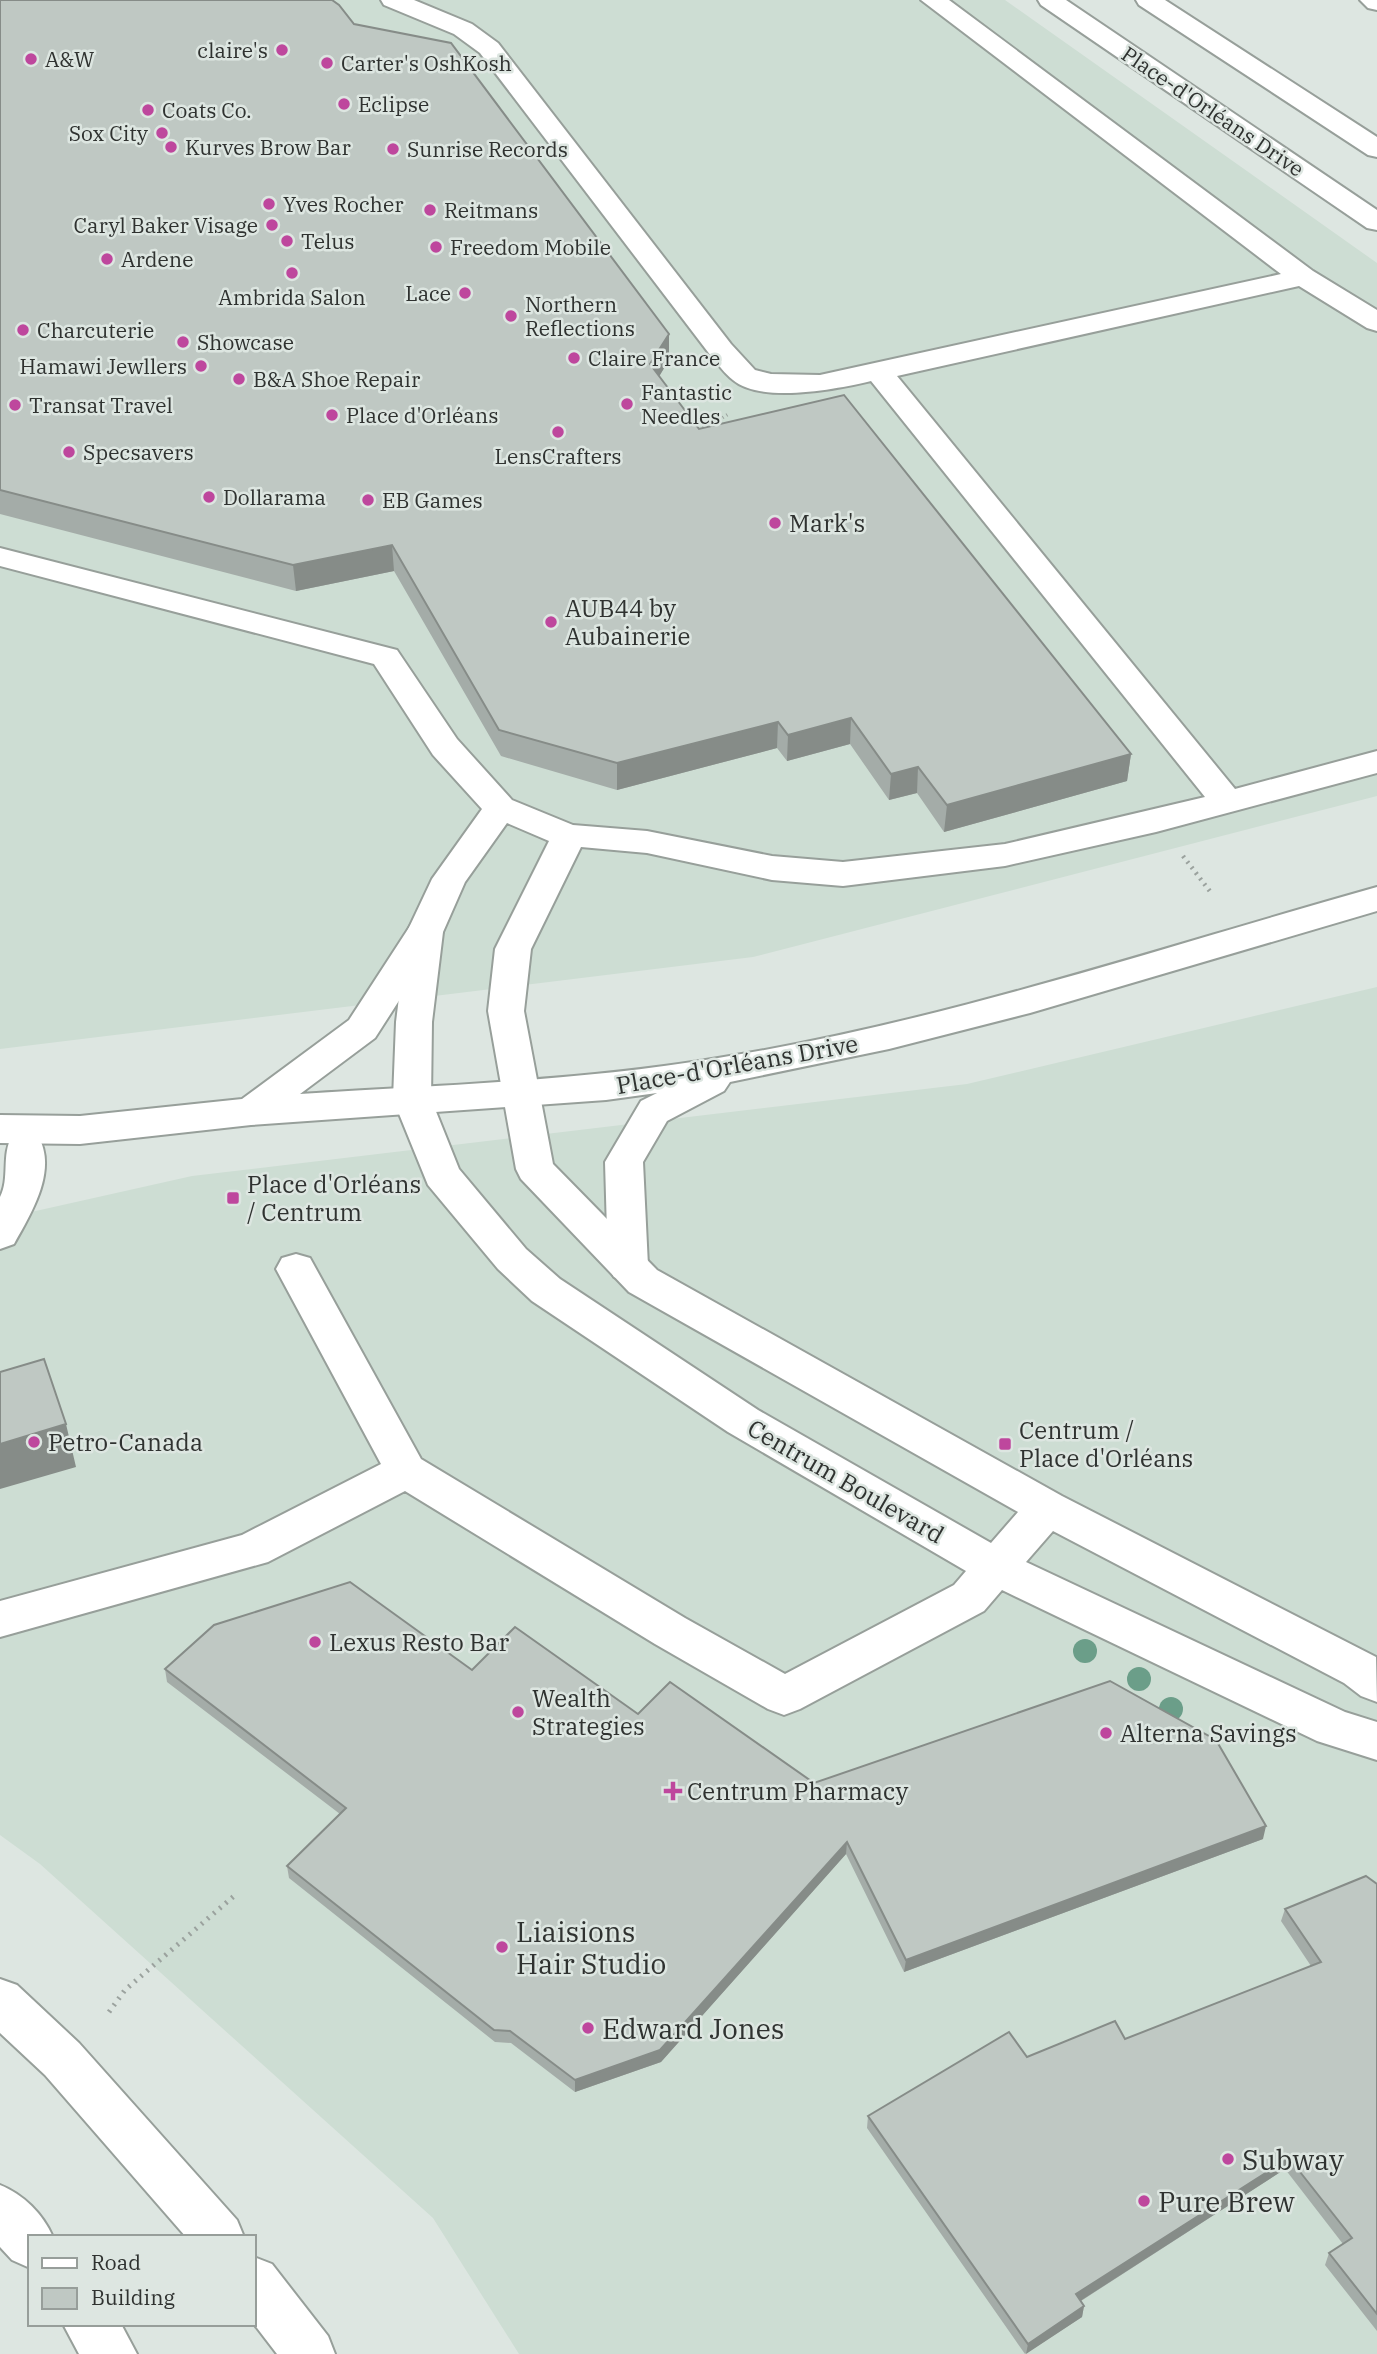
<svg xmlns="http://www.w3.org/2000/svg" width="1377" height="2354" font-family="'IBM Plex Serif',serif">
	<style>
		.built { fill: #cdddd3 }
		.lines { fill: none; stroke-linecap: round; stroke-linejoin: round }
		.minor-casing { stroke: #979f9a; stroke-width: 4 }
		.major-casing { stroke: #979f9a; stroke-width: 4 }
		.highway-casing { stroke: #979f9a; stroke-width: 4 }
		.path-far2 { stroke: #9ba29e; stroke-width: 3.5; stroke-dasharray: 1 3.5; stroke-linecap: butt }
		.path-far1 { stroke: #9ba29e; stroke-width: 4.5; stroke-dasharray: 2 5; stroke-linecap: butt }
		.path { stroke: #9ba29e; stroke-width: 5; stroke-dasharray: 2 6; stroke-linecap: butt }
		.minor { fill: #fff; fill-rule: evenodd }
		.major { fill: #fff; fill-rule: evenodd }
		.highway { fill: #fff; fill-rule: evenodd }
		.tree { fill: #6b9e89 }
		.wall { fill: #a4aca8 }
		.shaded-wall { fill: #868c88 }
		.building { fill: #bfc8c3; stroke: #868c88; stroke-width: 2 }
		.poi-dot { fill: #be479d; stroke: #dde6e1; stroke-width: 2.5 }
		.labels { text-anchor: middle; dominant-baseline: central; stroke-width: 5; stroke-linejoin: round; paint-order: stroke }
		.far-poi-label { font-size: 21px; fill: #2f3230; stroke: #dde6e1; text-anchor: start }
		.far-street-label { font-size: 21px; fill: #2f3230; stroke: #dde6e1 }
		.poi-label { font-size: 24px; fill: #2f3230; stroke: #dde6e1; text-anchor: start }
		.street-label { font-size: 24px; fill: #2f3230; stroke: #dde6e1 }
		.near-poi-label { font-size: 28px; fill: #2f3230; stroke: #dde6e1; text-anchor: start }
	</style>
	<rect width="100%" height="100%" fill="#dde6e1"/>
	<path class="built" d="M0 0H1005L1377 263V796L753 957 0 1049Z
		M1377 987V2354H519L433 2218 40 1864 0 1835V1219L192 1176 967 1084Z"/>
	<g class="lines">
		<g class="minor-casing">
			<path id="minor" d="M381 0H414L472 24 498 43 731 344 755 370 771 374 820 375 1281 274 921 0H949L1313 271 1377 310V331L1367 328 1299 286 897 376 1235 789 1377 751V773L1156 832 1005 866 843 886 772 880 647 853 581 847 531 949 524 1011 553 1164 657 1270 1062 1496 1376 1657 1377 1702 1361 1696 1344 1683 1053 1531 1026 1562 1345 1712 1377 1722V1760L1317 1741 1002 1590 984 1611 800 1709 784 1715 768 1709 655 1644 405 1491 268 1562 0 1637V1601L242 1535 381 1464 276 1269 282 1258 296 1254 310 1258 421 1459 685 1618 785 1674 954 1585 966 1571 728 1432 532 1301 498 1269 428 1185 393 1099 396 1022 407 932 432 879 482 809 433 755 374 664 0 566V548L397 650 457 739 512 800 573 825 647 831 772 856 843 862 1005 844 1205 797 871 381C838 389 761 404 733 380 725 374 718 364 711 356L480 53 454 34 384 5ZM507 823 549 841 495 949 488 1011 516 1169 521 1179 629 1292 1018 1512 991 1543 758 1410 560 1279 526 1249 459 1169 431 1099 432 1022 443 932 465 882Z
				M25 1132 38 1136C58 1170 31 1214 14 1244L0 1249V1197C10 1178 1 1155 12 1136Z"/>
		</g>
		<g class="major-casing">
			<path id="major" d="M1038 0H1066L1377 210V230L1367 228 1041 5Z
				M1136 0H1165L1377 137V157L1368 155 1139 5Z
				M1377 887V911L1030 1013 889 1049 730 1082 724 1091 667 1121 643 1162 648 1266 642 1277 628 1281 614 1277 608 1266 605 1162 641 1101 657 1093 606 1100 251 1125 80 1144 0 1143V1115L80 1116 242 1099 349 1020 412 923 425 920 438 923 443 932 375 1038 300 1094C439 1085 580 1081 718 1058 943 1022 1159 948 1377 887Z
				M0 1979 17 1985 79 2043 237 2220 244 2237H186L45 2075 0 2033Z
				M0 2185C23 2194 43 2214 53 2237H30V2268L12 2260 0 2247Z
				M254 2257 272 2264 328 2336 335 2354H277L254 2324Z
				M63 2324H121L137 2354H79Z"/>
		</g>
		<g class="highway-casing">
			<path id="highway" d="M1360 0H1377V10L1368 8Z"/>
		</g>
		<path class="path-far2" d="M694 430 711 425 730 413"/>
		<path class="path-far1" d="M1183 856 1212 894"/>
		<path class="path" d="M109 2012 125 1990 234 1896"/>
		<use href="#minor" class="minor"/>
		<use href="#major" class="major"/>
		<use href="#highway" class="highway"/>
	</g>
	<g class="tree">
		<circle cx="1085" cy="1651" r="12"/>
		<circle cx="1139" cy="1679" r="12"/>
		<circle cx="1171" cy="1709" r="12"/>
	</g>
	<path class="wall" d="M0 0 354 24 669 360 659 376 699 429 1131 754 1127 781 944 832 917 793 889 800 850 744 787 761 777 748 617 790 501 756 394 571 296 591 0 514Z
		M165 1669 472 1670 638 1714 814 1783 1263 1839 904 1972 846 1854 661 2062 575 2092 511 2043 495 2042 289 1878 287 1866 340 1814 167 1682Z
		M1377 1884V2331L1325 2265 1329 2253 1343 2244 1285 2169 1081 2301 1084 2306 1082 2317 1025 2354 867 2128 868 2116 1027 2057 1125 2039 1311 1966 1281 1921 1285 1909Z"/>
	<path class="shaded-wall" d="M669 334V360L651 390 650 364Z
		M392 545 394 571 296 591 293 565Z
		M851 718 850 744 787 761 788 735Z
		M778 722 777 748 617 790V763Z
		M1131 754 1127 781 944 832 947 805Z
		M918 767 917 793 889 800 891 774Z
		M66 1424 76 1467 0 1489V1444Z
		M1266 1826 1263 1839 904 1972 906 1960Z
		M847 1842 846 1854 661 2062 575 2092V2080Z
		M1289 2158 1285 2169 1074 2305 1076 2294Z
		M1084 2306 1082 2317 1026 2354 1028 2344Z"/>
	<path class="building" d="M0 0H332L339 5 354 24 451 43 669 334 650 364 699 429 844 395 1131 754 947 805 918 767 891 774 851 718 788 735 778 722 617 763 499 730 392 545 293 565 0 490Z
		M44 1359 66 1424 0 1444V1372Z
		M350 1582 472 1670 515 1627 638 1714 670 1682 814 1783 1110 1681 1216 1740 1266 1826 906 1960 847 1842 660 2050 575 2080 510 2031 494 2030 287 1866 346 1808 165 1669 214 1625Z
		M1366 1876 1377 1884V2314L1329 2253 1352 2238 1289 2158 1076 2294 1084 2306 1028 2344 868 2116 1009 2032 1027 2057 1115 2021 1125 2039 1321 1962 1285 1909Z"/>
	<g class="poi-dot">
		<circle cx="282" cy="50" r="7"/>
		<circle cx="31" cy="59" r="7"/>
		<circle cx="327" cy="63" r="7"/>
		<circle cx="344" cy="104" r="7"/>
		<circle cx="148" cy="110" r="7"/>
		<circle cx="162" cy="133" r="7"/>
		<circle cx="171" cy="147" r="7"/>
		<circle cx="393" cy="149" r="7"/>
		<circle cx="269" cy="204" r="7"/>
		<circle cx="430" cy="210" r="7"/>
		<circle cx="272" cy="225" r="7"/>
		<circle cx="287" cy="241" r="7"/>
		<circle cx="436" cy="247" r="7"/>
		<circle cx="107" cy="259" r="7"/>
		<circle cx="292" cy="273" r="7"/>
		<circle cx="465" cy="293" r="7"/>
		<circle cx="511" cy="316" r="7"/>
		<circle cx="23" cy="330" r="7"/>
		<circle cx="183" cy="342" r="7"/>
		<circle cx="574" cy="358" r="7"/>
		<circle cx="201" cy="366" r="7"/>
		<circle cx="239" cy="379" r="7"/>
		<circle cx="627" cy="404" r="7"/>
		<circle cx="15" cy="405" r="7"/>
		<circle cx="332" cy="415" r="7"/>
		<circle cx="558" cy="432" r="7"/>
		<circle cx="69" cy="452" r="7"/>
		<circle cx="209" cy="497" r="7"/>
		<circle cx="368" cy="500" r="7"/>
		<circle cx="775" cy="523" r="7"/>
		<circle cx="551" cy="622" r="7"/>
		<rect x="226" y="1191" width="14" height="14" rx="3.5"/>
		<circle cx="34" cy="1442" r="7"/>
		<rect x="998" y="1437" width="14" height="14" rx="3.5"/>
		<circle cx="315" cy="1642" r="7"/>
		<circle cx="518" cy="1712" r="7"/>
		<circle cx="1106" cy="1733" r="7"/>
		<path d="M669.5 1780.5h7v7h7v7h-7v7h-7v-7h-7v-7h7z"/>
		<circle cx="502" cy="1947" r="7"/>
		<circle cx="588" cy="2028" r="7"/>
		<circle cx="1228" cy="2159" r="7"/>
		<circle cx="1144" cy="2201" r="7"/>
	</g>
	<g class="labels">
		<g class="far-poi-label">
			<text x="268" y="50" text-anchor="end">claire's</text>
			<text x="45" y="59">A&amp;W</text>
			<text x="341" y="63">Carter's OshKosh</text>
			<text x="358" y="104">Eclipse</text>
			<text x="162" y="110">Coats Co.</text>
			<text x="148" y="133" text-anchor="end">Sox City</text>
			<text x="185" y="147">Kurves Brow Bar</text>
			<text x="407" y="149">Sunrise Records</text>
			<text x="283" y="204">Yves Rocher</text>
			<text x="444" y="210">Reitmans</text>
			<text x="258" y="225" text-anchor="end">Caryl Baker Visage</text>
			<text x="301" y="241">Telus</text>
			<text x="450" y="247">Freedom Mobile</text>
			<text x="121" y="259">Ardene</text>
			<text x="451" y="293" text-anchor="end">Lace</text>
			<text x="292" y="297" text-anchor="middle">Ambrida Salon</text>
			<text x="525" y="304">Northern<tspan x="525" dy="24">Reflections</tspan></text>
			<text x="37" y="330">Charcuterie</text>
			<text x="197" y="342">Showcase</text>
			<text x="588" y="358">Claire France</text>
			<text x="187" y="366" text-anchor="end">Hamawi Jewllers</text>
			<text x="253" y="379">B&amp;A Shoe Repair</text>
			<text x="641" y="392">Fantastic<tspan x="641" dy="24">Needles</tspan></text>
			<text x="29" y="405">Transat Travel</text>
			<text x="346" y="415">Place d'Orléans</text>
			<text x="83" y="452">Specsavers</text>
			<text x="558" y="456" text-anchor="middle">LensCrafters</text>
			<text x="223" y="497">Dollarama</text>
			<text x="382" y="500">EB Games</text>
		</g>
		<g class="far-street-label">
			<text transform="translate(1213 111) rotate(34)">Place-d'Orléans Drive</text>
		</g>
		<g class="poi-label">
			<text x="789" y="523">Mark's</text>
			<text x="565" y="608">AUB44 by<tspan x="565" dy="28">Aubainerie</tspan></text>
			<text x="247" y="1184">Place d'Orléans<tspan x="247" dy="28">/ Centrum</tspan></text>
			<text x="1019" y="1430">Centrum /<tspan x="1019" dy="28">Place d'Orléans</tspan></text>
			<text x="48" y="1442">Petro-Canada</text>
			<text x="329" y="1642">Lexus Resto Bar</text>
			<text x="532" y="1698">Wealth<tspan x="532" dy="28">Strategies</tspan></text>
			<text x="1120" y="1733">Alterna Savings</text>
			<text x="687" y="1791">Centrum Pharmacy</text>
		</g>
		<g class="street-label">
			<text transform="translate(737 1064) rotate(-10)">Place-d'Orléans Drive</text>
			<text transform="translate(846 1481) rotate(30)">Centrum Boulevard</text>
		</g>
		<g class="near-poi-label">
			<text x="516" y="1931">Liaisions<tspan x="516" dy="32">Hair Studio</tspan></text>
			<text x="602" y="2028">Edward Jones</text>
			<text x="1242" y="2159">Subway</text>
			<text x="1158" y="2201">Pure Brew</text>
		</g>
	</g>
	<rect x="28" y="2235" width="228" height="91" fill="#dde6e1" stroke="#979e9a" stroke-width="2"/>
	<rect x="42" y="2258" width="35" height="10" fill="#ffffff" stroke="#979e9a" stroke-width="2"/>
	<text x="91" y="2270" font-size="21" fill="#2f3230">Road</text>
	<rect x="42" y="2288" width="35" height="21" fill="#bfc8c3" stroke="#979e9a" stroke-width="2"/>
	<text x="91" y="2305" font-size="21" fill="#2f3230">Building</text>
</svg>
